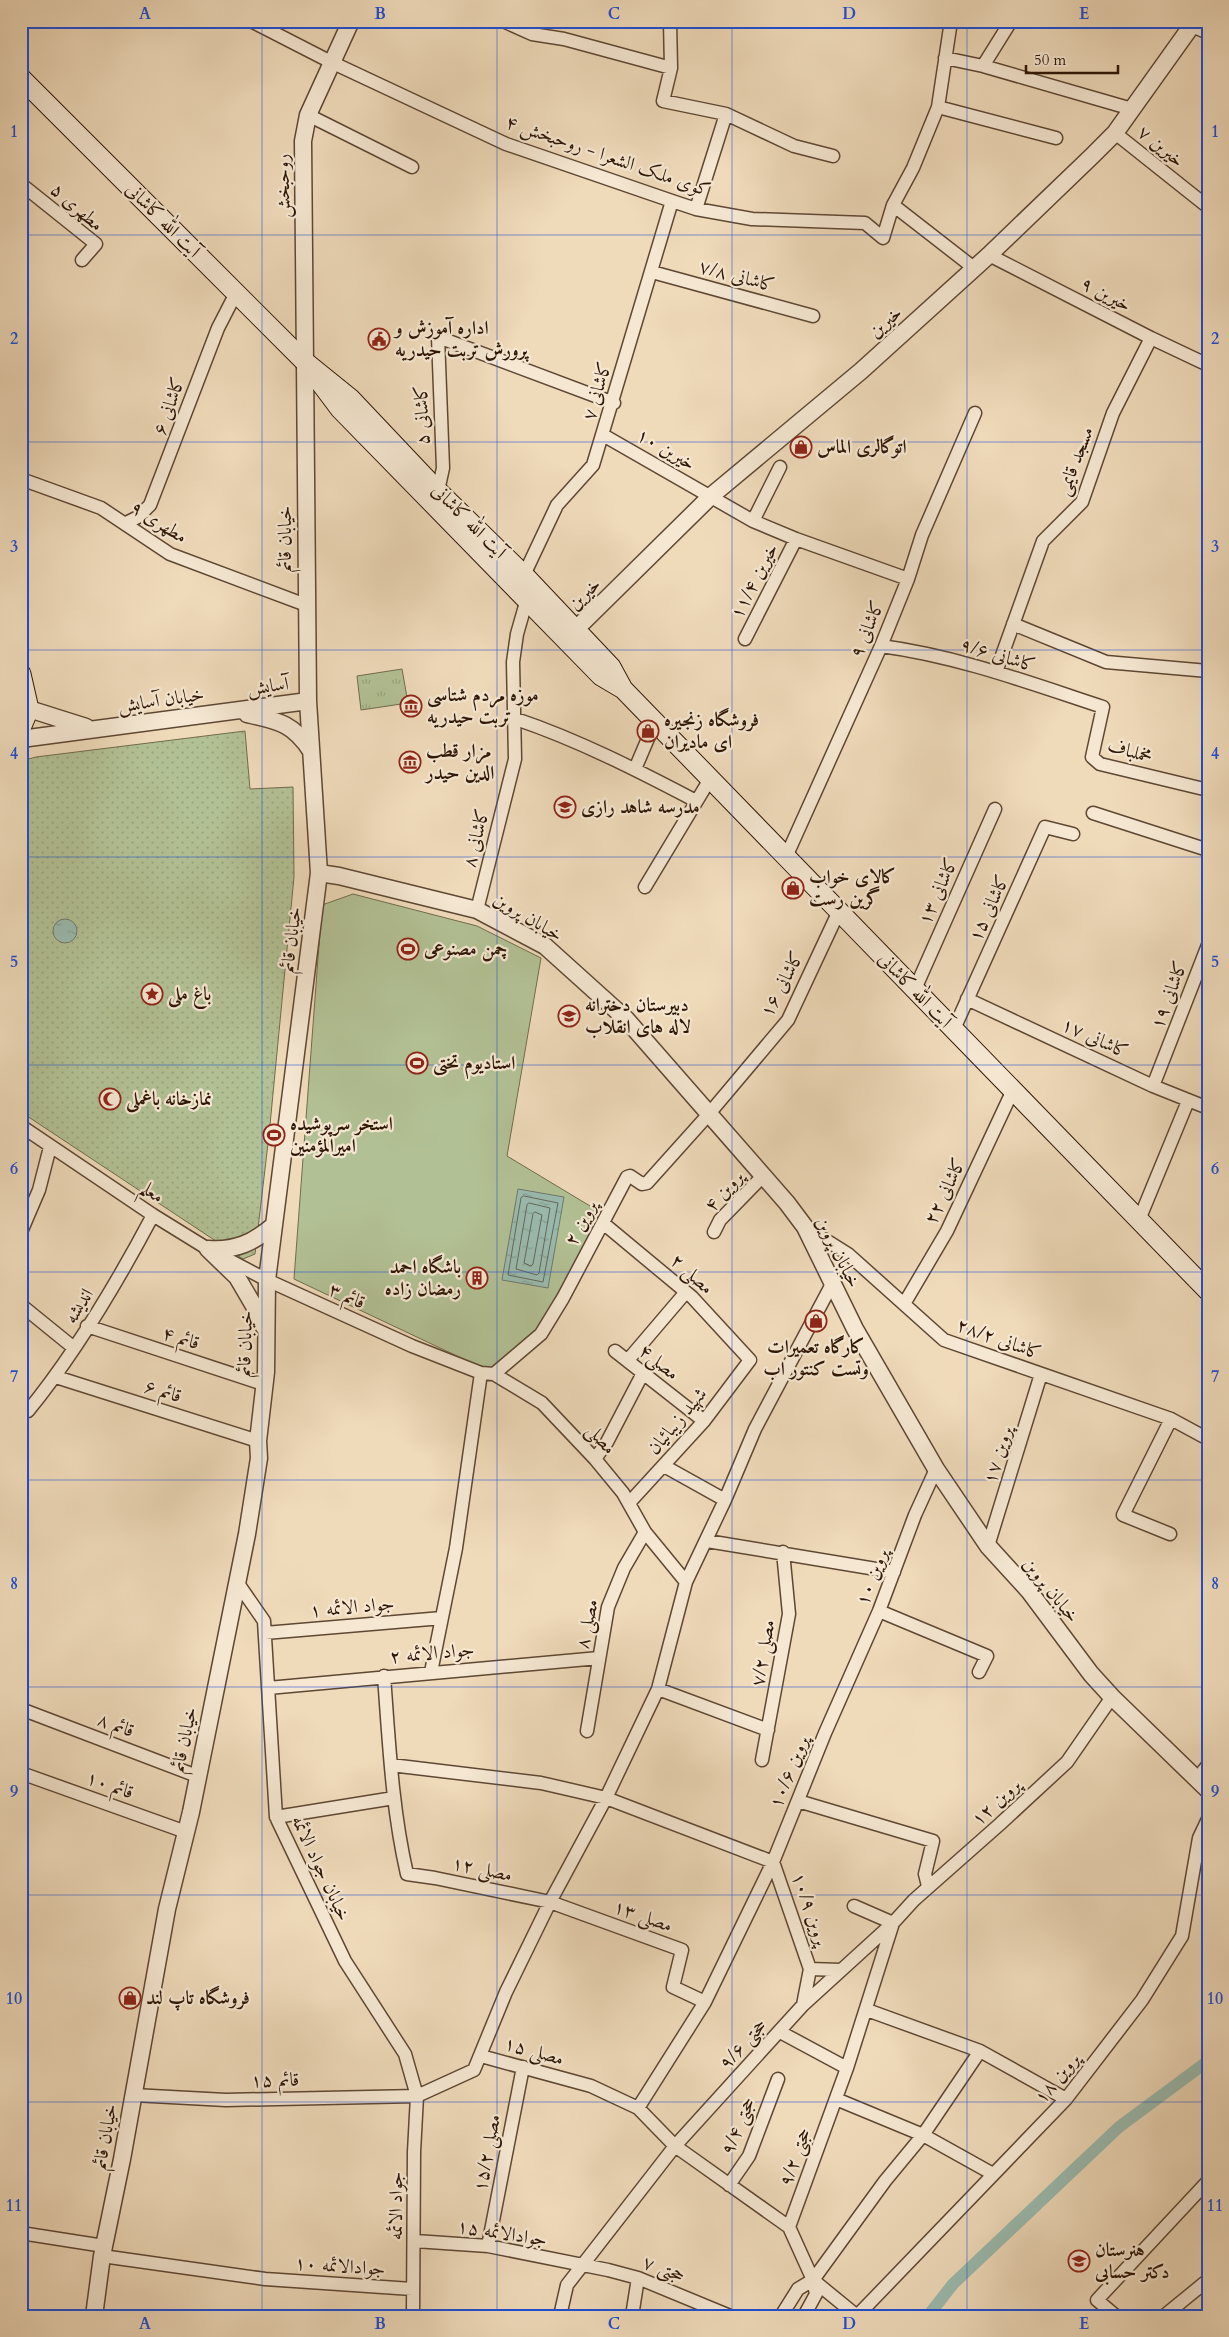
<svg xmlns="http://www.w3.org/2000/svg" width="1229" height="2337" font-family="Cardo,Amiri,serif">
	<style>
		.grass { fill: url(#grass-tufts); stroke: #706c4e }
		.park { fill: url(#park-dots); stroke: #706c4e }
		.pitch { fill: #b2c195; stroke: #706c4e }
		.water { fill: url(#water-ripples); stroke: #6f796b }
		.lines { fill: none; stroke-linecap: round; stroke-linejoin: round }
		.shore { stroke: #64685a; stroke-width: 1 }
		.canal { stroke: #9abbaf; stroke-width: 12 }
		.minor-casing { stroke: #5e4733; stroke-width: 15 }
		.tertiary-casing { stroke: #5e4733; stroke-width: 19 }
		.secondary-casing { stroke: #2e1606; stroke-width: 21 }
		.minor { stroke: #f5e7d2; stroke-width: 12 }
		.tertiary { stroke: #f5e7d2; stroke-width: 16 }
		.secondary { stroke: #f5e7d2; stroke-width: 19 }
		.grid { fill: none; stroke: #1d4ed8; stroke-width: 1; stroke-opacity: 0.55 }
		.labels { text-anchor: middle; dominant-baseline: central; stroke-width: 4.5; stroke-linejoin: round; paint-order: stroke }
		.street-label { font-size: 19px; fill: #2e1606; stroke: #f5e7d2 }
		.poi-label { font-size: 19px; font-weight: bold; fill: #2e1606; stroke: #f5e7d2; text-anchor: start }
		.neatline { fill: none; stroke: #1d4ed8; stroke-width: 2 }
		.grid-label { font-size: 16px; text-anchor: middle; font-weight: bold; fill: #1d4ed8 }
	</style>
	<defs>
		<pattern id="grass-tufts" width="24" height="20" patternUnits="userSpaceOnUse" patternTransform="scale(1.25)"><rect width="24" height="20" fill="#b2c195"/><path d="M3 7l-1-3M5 7V3M7 7l1-3M15 17l-1-3M17 17v-4M19 17l1-3" fill="none" stroke="#99a57f"/></pattern>
		<pattern id="park-dots" width="8" height="8" patternUnits="userSpaceOnUse" patternTransform="scale(1.25)"><rect width="8" height="8" fill="#b2c195"/><path d="M2 2h.1M6 6h.1" fill="none" stroke="#99a57f" stroke-width="1.8" stroke-linecap="round"/></pattern>
		<pattern id="water-ripples" width="26" height="14" patternUnits="userSpaceOnUse" patternTransform="scale(1.25)"><rect width="26" height="14" fill="#9abbaf"/><path d="M2 4q2-2 4 0t4 0M15 11q2-2 4 0t4 0" fill="none" stroke="#85a095"/></pattern>
	</defs>
	<rect width="100%" height="100%" fill="#efdaba"/>
	<filter id="stains"><feTurbulence type="fractalNoise" baseFrequency=".004" numOctaves="4"/><feColorMatrix values="0 0 0 0 .2 0 0 0 0 .09 0 0 0 0 .02 0 0 0 .5 -.17"/></filter>
	<radialGradient id="worn" r=".72"><stop offset=".6" stop-color="#630" stop-opacity="0"/><stop offset="1" stop-color="#630" stop-opacity=".3"/></radialGradient>
	<path class="grass" d="M402 669 408 703 361 710 357 676Z"/>
	<path class="park" d="M245 731 250 789 293 787 294 877 269 1135 255 1254 243 1259 21 1112V761L36 757Z"/>
	<path class="pitch" d="M353 894 477 926 541 958 507 1156 605 1215 543 1327 493 1373 294 1279 322 905Z"/>
	<path class="water" d="M53 931a12 12 0 1 1 24 0a12 12 0 1 1-24 0Z
		M518 1189 564 1197 548 1288 502 1280Z"/>
	<g class="lines">
		<path class="shore" d="M524 1196 558 1203 543 1282 508 1275 521 1198Z
			M529 1203 550 1208 539 1273 537 1275 516 1269 527 1205Z
			M535 1212 542 1215 533 1264 531 1266 524 1263 533 1214Z"/>
		<path class="canal" d="M928 2316 953 2284 1119 2127 1208 2061"/>
		<g class="minor-casing">
			<path id="minor" d="M251 21 331 62 506 144 672 201 696 209 752 219 865 223 883 238 893 205 913 168 938 107 951 21
				M503 21 532 34 564 39 671 68
				M670 21 671 68 663 101 726 114 696 209
				M1192 26 1208 33
				M945 58 983 66 1132 109
				M983 66 1011 21
				M938 107 1056 138
				M726 114 794 146 833 156
				M308 115 412 167
				M1115 133 1208 207
				M21 184 96 244 82 260
				M893 205 974 268
				M989 255 1151 338 1208 365
				M652 272 813 316
				M603 435 753 521 796 539 908 579
				M21 479 101 508 170 554 306 605
				M438 491 443 468 438 337 614 403
				M753 521 780 467
				M126 523 138 517 150 505 218 328 236 293
				M524 575 557 505 593 465 672 201
				M1013 624 1106 662 1208 671
				M745 639 796 539
				M881 646C957 656 1030 683 1103 707L1092 757 1100 764 1208 790
				M996 672 1043 541 1082 502 1113 413 1151 338
				M516 719C578 740 637 770 696 801
				M635 769 655 722
				M1093 813 1208 850
				M786 857 881 646 908 579 922 535 975 413
				M645 887 710 779
				M477 910 515 759 513 662 517 634 527 599
				M915 989 995 809
				M967 999 1153 1086 1208 1108
				M954 1029 1045 827 1073 834
				M1153 1086 1208 945
				M21 1126 153 1215 208 1249 267 1280 412 1346 481 1373 494 1374 542 1403 595 1459 623 1493 645 1532 686 1582
				M1139 1220 1188 1101
				M603 1223 692 1297 750 1360 704 1421 629 1503
				M805 1227 848 1254 944 1340 1171 1419 1208 1439
				M21 1232 39 1190 50 1147
				M714 1232 720 1220 763 1176
				M904 1304 947 1231 1013 1090
				M21 1305 74 1348
				M87 1326 263 1384
				M615 1351 704 1421
				M628 1360 686 1292
				M494 1374 541 1334 563 1298 627 1177 630 1176 642 1184 647 1183 708 1115 788 1020 839 911
				M56 1377 258 1441
				M28 1411C77 1351 117 1283 153 1215
				M595 1459 607 1442 643 1373
				M664 1466 725 1500
				M1170 1534 1123 1515 1171 1419
				M707 1541 894 1572
				M988 1546 1041 1374
				M237 1582 264 1621 276 1817 345 1961 405 2054 417 2096 414 2152 413 2316
				M879 1611 987 1656 979 1672
				M265 1633 442 1618
				M431 1672 456 1548 481 1373
				M384 1676C389 1742 392 1809 407 1874L435 1878 550 1902 682 1950 673 1987 705 2002
				M268 1688 599 1658
				M658 1689 768 1730
				M21 1709 197 1776
				M587 1731 608 1607 624 1568 645 1532
				M762 1760 789 1614 783 1552
				M391 1765 541 1783 606 1798 773 1862
				M21 1773 186 1832
				M1196 1780 1208 1765
				M798 1801 933 1841 925 1874 928 1886
				M276 1817 394 1798
				M773 1862 810 1969
				M854 1906 893 1923
				M810 1969 841 1970
				M803 2005 810 1969
				M867 2010 980 2051 1066 2099
				M780 2032 847 2068
				M481 2056 591 2086 638 2108 675 2146 789 2227 813 2280 857 2316
				M133 2095 226 2100 417 2096 474 2070 506 1992 550 1902 606 1798 658 1689 686 1582 725 1500 755 1429 832 1284
				M836 2099 923 2135 993 2174
				M638 2108 705 2002 773 1862 825 1733 879 1611 915 1515 936 1469
				M729 2185 749 2156 778 2079
				M789 2227 847 2068 893 1923
				M21 2233 104 2246
				M415 2241 488 2246 608 2270 638 2278 730 2316
				M488 2246 523 2067
				M102 2256 265 2279 412 2289
				M560 2316 567 2285 675 2146 803 2005 893 1923 914 1900 1000 1824 1067 1762 1112 1697
				M632 2316 638 2278
				M781 2316 798 2289 813 2280 885 2181 923 2135 980 2051
				M804 2316 816 2294 813 2280
				M857 2316 1066 2099 1142 2000 1182 1936 1199 1838 1208 1819
				M1116 2316 1097 2300 1208 2181
				M1164 2316 1208 2280"/>
		</g>
		<g class="tertiary-casing">
			<path id="tertiary" d="M576 629 711 496 861 371 989 255 1092 156 1115 133 1195 21
				M29 709 86 727
				M247 714C278 721 293 723 311 751
				M21 739 308 701
				M319 873 339 876 477 910 545 946 626 1019 787 1203 805 1227 855 1329 936 1469 988 1546 1029 1591 1091 1674 1112 1697 1208 1790
				M208 1249 237 1277 254 1306 264 1327
				M208 1249C235 1251 253 1243 274 1225
				M94 2316 102 2256 122 2159 167 1909 191 1812 247 1534 259 1458 258 1441 266 1372 267 1280 319 873 308 701 303 141 308 115 351 21"/>
		</g>
		<g class="secondary-casing">
			<path id="secondary" d="M21 78 304 361 351 399 438 491 524 575 611 667 623 689
				M304 361 340 409 601 676 623 689 1208 1291
				M21 674 29 709 21 728"/>
		</g>
		<use href="#minor" class="minor"/>
		<use href="#tertiary" class="tertiary"/>
		<use href="#secondary" class="secondary"/>
	</g>
	<path class="grid" d="M262 21V2316M497 21V2316M732 21V2316M967 21V2316M21 235H1208M21 442H1208M21 650H1208M21 857H1208M21 1065H1208M21 1272H1208M21 1480H1208M21 1687H1208M21 1895H1208M21 2102H1208"/>
	<defs>
		<g id="civic-ring" transform="scale(1.125)"><circle r="9.5" fill="#f5e7d2" stroke="#8f2418" stroke-width="1.5"/><path d="M-.6-6.5H3V-4.5H.6V-3L4-1V1h2V6H-6V1h2V-1L-.6-3ZM-1.2 2.5V6h2.4V2.5Z" fill="#8f2418"/></g>
		<g id="shop-ring" transform="scale(1.125)"><circle r="9.5" fill="#f5e7d2" stroke="#8f2418" stroke-width="1.5"/><path d="M-5-2.5h2.3a2.7 3.5 0 0 1 5.4 0H5L5.5 6h-11ZM-1.5-2.5h3a1.5 2.3 0 0 0-3 0Z" fill="#8f2418"/></g>
		<g id="museum-ring" transform="scale(1.125)"><circle r="9.5" fill="#f5e7d2" stroke="#8f2418" stroke-width="1.5"/><path d="M0-6L6-3V-2H-6V-3ZM-5-1h2V3h-2ZM-1-1h2V3h-2ZM3-1h2V3H3ZM-6 4H6V6H-6Z" fill="#8f2418"/></g>
		<g id="school-ring" transform="scale(1.125)"><circle r="9.5" fill="#f5e7d2" stroke="#8f2418" stroke-width="1.5"/><path d="M0-5L7-2L0 1L-7-2ZM-4 1L0 2.5L4 1V4Q0 6-4 4Z" fill="#8f2418"/></g>
		<g id="stadium-ring" transform="scale(1.125)"><circle r="9.5" fill="#f5e7d2" stroke="#8f2418" stroke-width="1.5"/><path d="M0-5a6.5 5 0 1 0 0 10a6.5 5 0 1 0 0-10ZM-3.5-1.8h7v3.6h-7Z" fill="#8f2418"/></g>
		<g id="sight-ring" transform="scale(1.125)"><circle r="9.5" fill="#f5e7d2" stroke="#8f2418" stroke-width="1.5"/><path d="M0-6L1.8-2.2L6-1.7L2.9 1.2L3.7 5.4L0 3.3L-3.7 5.4L-2.9 1.2L-6-1.7L-1.8-2.2Z" fill="#8f2418"/></g>
		<g id="mosque-ring" transform="scale(1.125)"><circle r="9.5" fill="#f5e7d2" stroke="#8f2418" stroke-width="1.5"/><path d="M3.5-4.9A6 6 0 1 0 3.5 4.9A5 5 0 1 1 3.5-4.9Z" fill="#8f2418"/></g>
		<g id="building-ring" transform="scale(1.125)"><circle r="9.5" fill="#f5e7d2" stroke="#8f2418" stroke-width="1.5"/><path d="M-4-6H4V6H1V3H-1V6H-4ZM-2.5-4.3h1.7v1.8h-1.7ZM.8-4.3h1.7v1.8H.8ZM-2.5-1h1.7V.8h-1.7ZM.8-1h1.7V.8H.8Z" fill="#8f2418"/></g>
	</defs>
	<g fill-rule="evenodd">
		<use href="#civic-ring" x="379" y="339"/>
		<use href="#shop-ring" x="801" y="447"/>
		<use href="#museum-ring" x="411" y="706"/>
		<use href="#shop-ring" x="648" y="731"/>
		<use href="#museum-ring" x="410" y="762"/>
		<use href="#school-ring" x="565" y="807"/>
		<use href="#shop-ring" x="793" y="888"/>
		<use href="#stadium-ring" x="408" y="949"/>
		<use href="#sight-ring" x="152" y="994"/>
		<use href="#school-ring" x="569" y="1016"/>
		<use href="#stadium-ring" x="417" y="1063"/>
		<use href="#mosque-ring" x="110" y="1099"/>
		<use href="#stadium-ring" x="274" y="1135"/>
		<use href="#building-ring" x="477" y="1278"/>
		<use href="#shop-ring" x="816" y="1321"/>
		<use href="#shop-ring" x="130" y="1998"/>
		<use href="#school-ring" x="1079" y="2261"/>
	</g>
	<g class="labels">
		<g class="street-label">
			<text transform="translate(1161 146) rotate(39)">خیرین ۷</text>
			<text transform="translate(608 156) rotate(19)">کوی ملک الشعرا - روحبخش ۴</text>
			<text transform="translate(283 186) rotate(-91)">روحبخش</text>
			<text transform="translate(77 207) rotate(41)">مطهری ۵</text>
			<text transform="translate(163 220) rotate(45)">آیت الله کاشانی</text>
			<text transform="translate(737 276) rotate(15)">کاشانی ۷/۸</text>
			<text transform="translate(1106 294) rotate(27)">خیرین ۹</text>
			<text transform="translate(885 322) rotate(-42)">خیرین</text>
			<text transform="translate(597 391) rotate(-73)">کاشانی ۷</text>
			<text transform="translate(169 406) rotate(-70)">کاشانی ۶</text>
			<text transform="translate(422 415) rotate(-92)">کاشانی ۵</text>
			<text transform="translate(666 449) rotate(30)">خیرین ۱۰</text>
			<text transform="translate(1075 461) rotate(-69)">مسجد قایمی</text>
			<text transform="translate(469 521) rotate(45)">آیت الله کاشانی</text>
			<text transform="translate(159 522) rotate(32)">مطهری ۹</text>
			<text transform="translate(285 539) rotate(-90)">خیابان قائم</text>
			<text transform="translate(754 581) rotate(-63)">خیرین ۱۱/۴</text>
			<text transform="translate(584 594) rotate(-45)">خیرین</text>
			<text transform="translate(867 629) rotate(-67)">کاشانی ۹</text>
			<text transform="translate(998 655) rotate(17)">کاشانی ۹/۶</text>
			<text transform="translate(268 686) rotate(-7)">آسایش</text>
			<text transform="translate(161 700) rotate(-8)">خیابان آسایش</text>
			<text transform="translate(1130 751) rotate(16)">مخملباف</text>
			<text transform="translate(476 838) rotate(-76)">کاشانی ۸</text>
			<text transform="translate(938 891) rotate(-66)">کاشانی ۱۳</text>
			<text transform="translate(989 908) rotate(-65)">کاشانی ۱۵</text>
			<text transform="translate(528 917) rotate(31)">خیابان پروین</text>
			<text transform="translate(291 940) rotate(-83)">خیابان قائم</text>
			<text transform="translate(782 984) rotate(-62)">کاشانی ۱۶</text>
			<text transform="translate(915 990) rotate(46)">آیت الله کاشانی</text>
			<text transform="translate(1169 995) rotate(-69)">کاشانی ۱۹</text>
			<text transform="translate(1095 1038) rotate(25)">کاشانی ۱۷</text>
			<text transform="translate(724 1191) rotate(-48)">پروین ۴</text>
			<text transform="translate(945 1191) rotate(-64)">کاشانی ۲۲</text>
			<text transform="translate(152 1192) rotate(33)">معلم</text>
			<text transform="translate(581 1223) rotate(-62)">پروین ۲</text>
			<text transform="translate(838 1252) rotate(63)">خیابان پروین</text>
			<text transform="translate(692 1274) rotate(42)">مصلی ۲</text>
			<text transform="translate(347 1296) rotate(24)">قائم ۳</text>
			<text transform="translate(79 1306) rotate(-58)">اندیشه</text>
			<text transform="translate(181 1338) rotate(18)">قائم ۴</text>
			<text transform="translate(999 1339) rotate(20)">کاشانی ۲۸/۲</text>
			<text transform="translate(245 1344) rotate(-88)">خیابان قائم</text>
			<text transform="translate(659 1362) rotate(39)">مصلی۴</text>
			<text transform="translate(163 1391) rotate(18)">قائم ۶</text>
			<text transform="translate(677 1421) rotate(-50)">شهید زیبائیان</text>
			<text transform="translate(601 1439) rotate(48)">مصلی</text>
			<text transform="translate(998 1455) rotate(-73)">پروین ۱۷</text>
			<text transform="translate(872 1577) rotate(-69)">پروین ۱۰</text>
			<text transform="translate(1051 1590) rotate(51)">خیابان پروین</text>
			<text transform="translate(352 1607) rotate(-5)">جواد الائمه ۱</text>
			<text transform="translate(587 1624) rotate(-78)">مصلی ۸</text>
			<text transform="translate(432 1653) rotate(-5)">جواد الائمه ۲</text>
			<text transform="translate(763 1653) rotate(-80)">مصلی ۷/۲</text>
			<text transform="translate(116 1725) rotate(21)">قائم ۸</text>
			<text transform="translate(184 1740) rotate(-78)">خیابان قائم</text>
			<text transform="translate(789 1772) rotate(-68)">پروین ۱۰/۶</text>
			<text transform="translate(110 1785) rotate(20)">قائم ۱۰</text>
			<text transform="translate(996 1802) rotate(-43)">پروین ۱۲</text>
			<text transform="translate(321 1868) rotate(65)">خیابان جواد الائمه</text>
			<text transform="translate(482 1869) rotate(12)">مصلی ۱۲</text>
			<text transform="translate(810 1909) rotate(71)">پروین ۱۰/۹</text>
			<text transform="translate(643 1916) rotate(20)">مصلی ۱۳</text>
			<text transform="translate(743 2044) rotate(-48)">حجتی ۹/۶</text>
			<text transform="translate(534 2051) rotate(16)">مصلی ۱۵</text>
			<text transform="translate(1057 2078) rotate(-50)">پروین ۱۸</text>
			<text transform="translate(275 2080) rotate(-1)">قائم ۱۵</text>
			<text transform="translate(738 2126) rotate(-67)">حجتی ۹/۴</text>
			<text transform="translate(105 2137) rotate(-80)">خیابان قائم</text>
			<text transform="translate(487 2153) rotate(-79)">مصلی ۱۵/۲</text>
			<text transform="translate(795 2157) rotate(-70)">حجتی ۹/۲</text>
			<text transform="translate(396 2206) rotate(-90)">جواد الائمه</text>
			<text transform="translate(502 2233) rotate(9)">جوادالائمه ۱۵</text>
			<text transform="translate(340 2266) rotate(4)">جوادالائمه ۱۰</text>
			<text transform="translate(664 2269) rotate(21)">حجتی ۷</text>
		</g>
		<g class="poi-label">
			<text x="395" y="328">اداره آموزش و<tspan x="395" dy="22">پرورش تربت حیدریه</tspan></text>
			<text x="817" y="447">اتوگالری الماس</text>
			<text x="427" y="695">موزه مردم شتاسی<tspan x="427" dy="22">تربت حیدریه</tspan></text>
			<text x="664" y="720">فروشگاه زنجیره<tspan x="664" dy="22">ای مادیران</tspan></text>
			<text x="426" y="751">مزار قطب<tspan x="426" dy="22">الدین حیدر</tspan></text>
			<text x="581" y="807">مدرسه شاهد رازی</text>
			<text x="809" y="877">کالای خواب<tspan x="809" dy="22">گرین رست</tspan></text>
			<text x="424" y="949">چمن مصنوعی</text>
			<text x="168" y="994">باغ ملی</text>
			<text x="585" y="1005">دبیرستان دخترانه<tspan x="585" dy="22">لاله های انقلاب</tspan></text>
			<text x="433" y="1063">استادیوم تختی</text>
			<text x="126" y="1099">نمازخانه باغملی</text>
			<text x="290" y="1124">استخر سرپوشیده<tspan x="290" dy="22">امیرالمؤمنین</tspan></text>
			<text x="461" y="1267" text-anchor="end">باشگاه احمد<tspan x="461" dy="22">رمضان زاده</tspan></text>
			<text x="816" y="1347" text-anchor="middle">کارگاه تعمیرات<tspan x="816" dy="22">وتست کنتور اب</tspan></text>
			<text x="146" y="1998">فروشگاه تاپ لند</text>
			<text x="1095" y="2250">هنرستان<tspan x="1095" dy="22">دکتر حسابی</tspan></text>
		</g>
	</g>
	<rect width="1229" height="2337" fill="none" stroke="#efdaba" stroke-width="55"/>
	<path d="M1026 65v8h92v-8" fill="none" stroke="#2e1606" stroke-width="2.5"/>
	<text x="1034" y="65" font-size="15" fill="#2e1606" stroke="#f5e7d2" stroke-width="4" paint-order="stroke">50 m</text>
	<rect x="28" y="28" width="1174" height="2282" class="neatline"/>
	<g class="grid-label">
		<text x="145" y="19">A</text>
		<text x="380" y="19">B</text>
		<text x="614" y="19">C</text>
		<text x="849" y="19">D</text>
		<text x="1084" y="19">E</text>
		<text x="14" y="137">1</text>
		<text x="1215" y="137">1</text>
		<text x="14" y="344">2</text>
		<text x="1215" y="344">2</text>
		<text x="14" y="552">3</text>
		<text x="1215" y="552">3</text>
		<text x="14" y="759">4</text>
		<text x="1215" y="759">4</text>
		<text x="14" y="967">5</text>
		<text x="1215" y="967">5</text>
		<text x="14" y="1174">6</text>
		<text x="1215" y="1174">6</text>
		<text x="14" y="1382">7</text>
		<text x="1215" y="1382">7</text>
		<text x="14" y="1589">8</text>
		<text x="1215" y="1589">8</text>
		<text x="14" y="1797">9</text>
		<text x="1215" y="1797">9</text>
		<text x="14" y="2004">10</text>
		<text x="1215" y="2004">10</text>
		<text x="14" y="2211">11</text>
		<text x="1215" y="2211">11</text>
		<text x="145" y="2329">A</text>
		<text x="380" y="2329">B</text>
		<text x="614" y="2329">C</text>
		<text x="849" y="2329">D</text>
		<text x="1084" y="2329">E</text>
	</g>
	<rect width="100%" height="100%" filter="url(#stains)"/>
	<rect width="100%" height="100%" fill="url(#worn)"/>
</svg>
